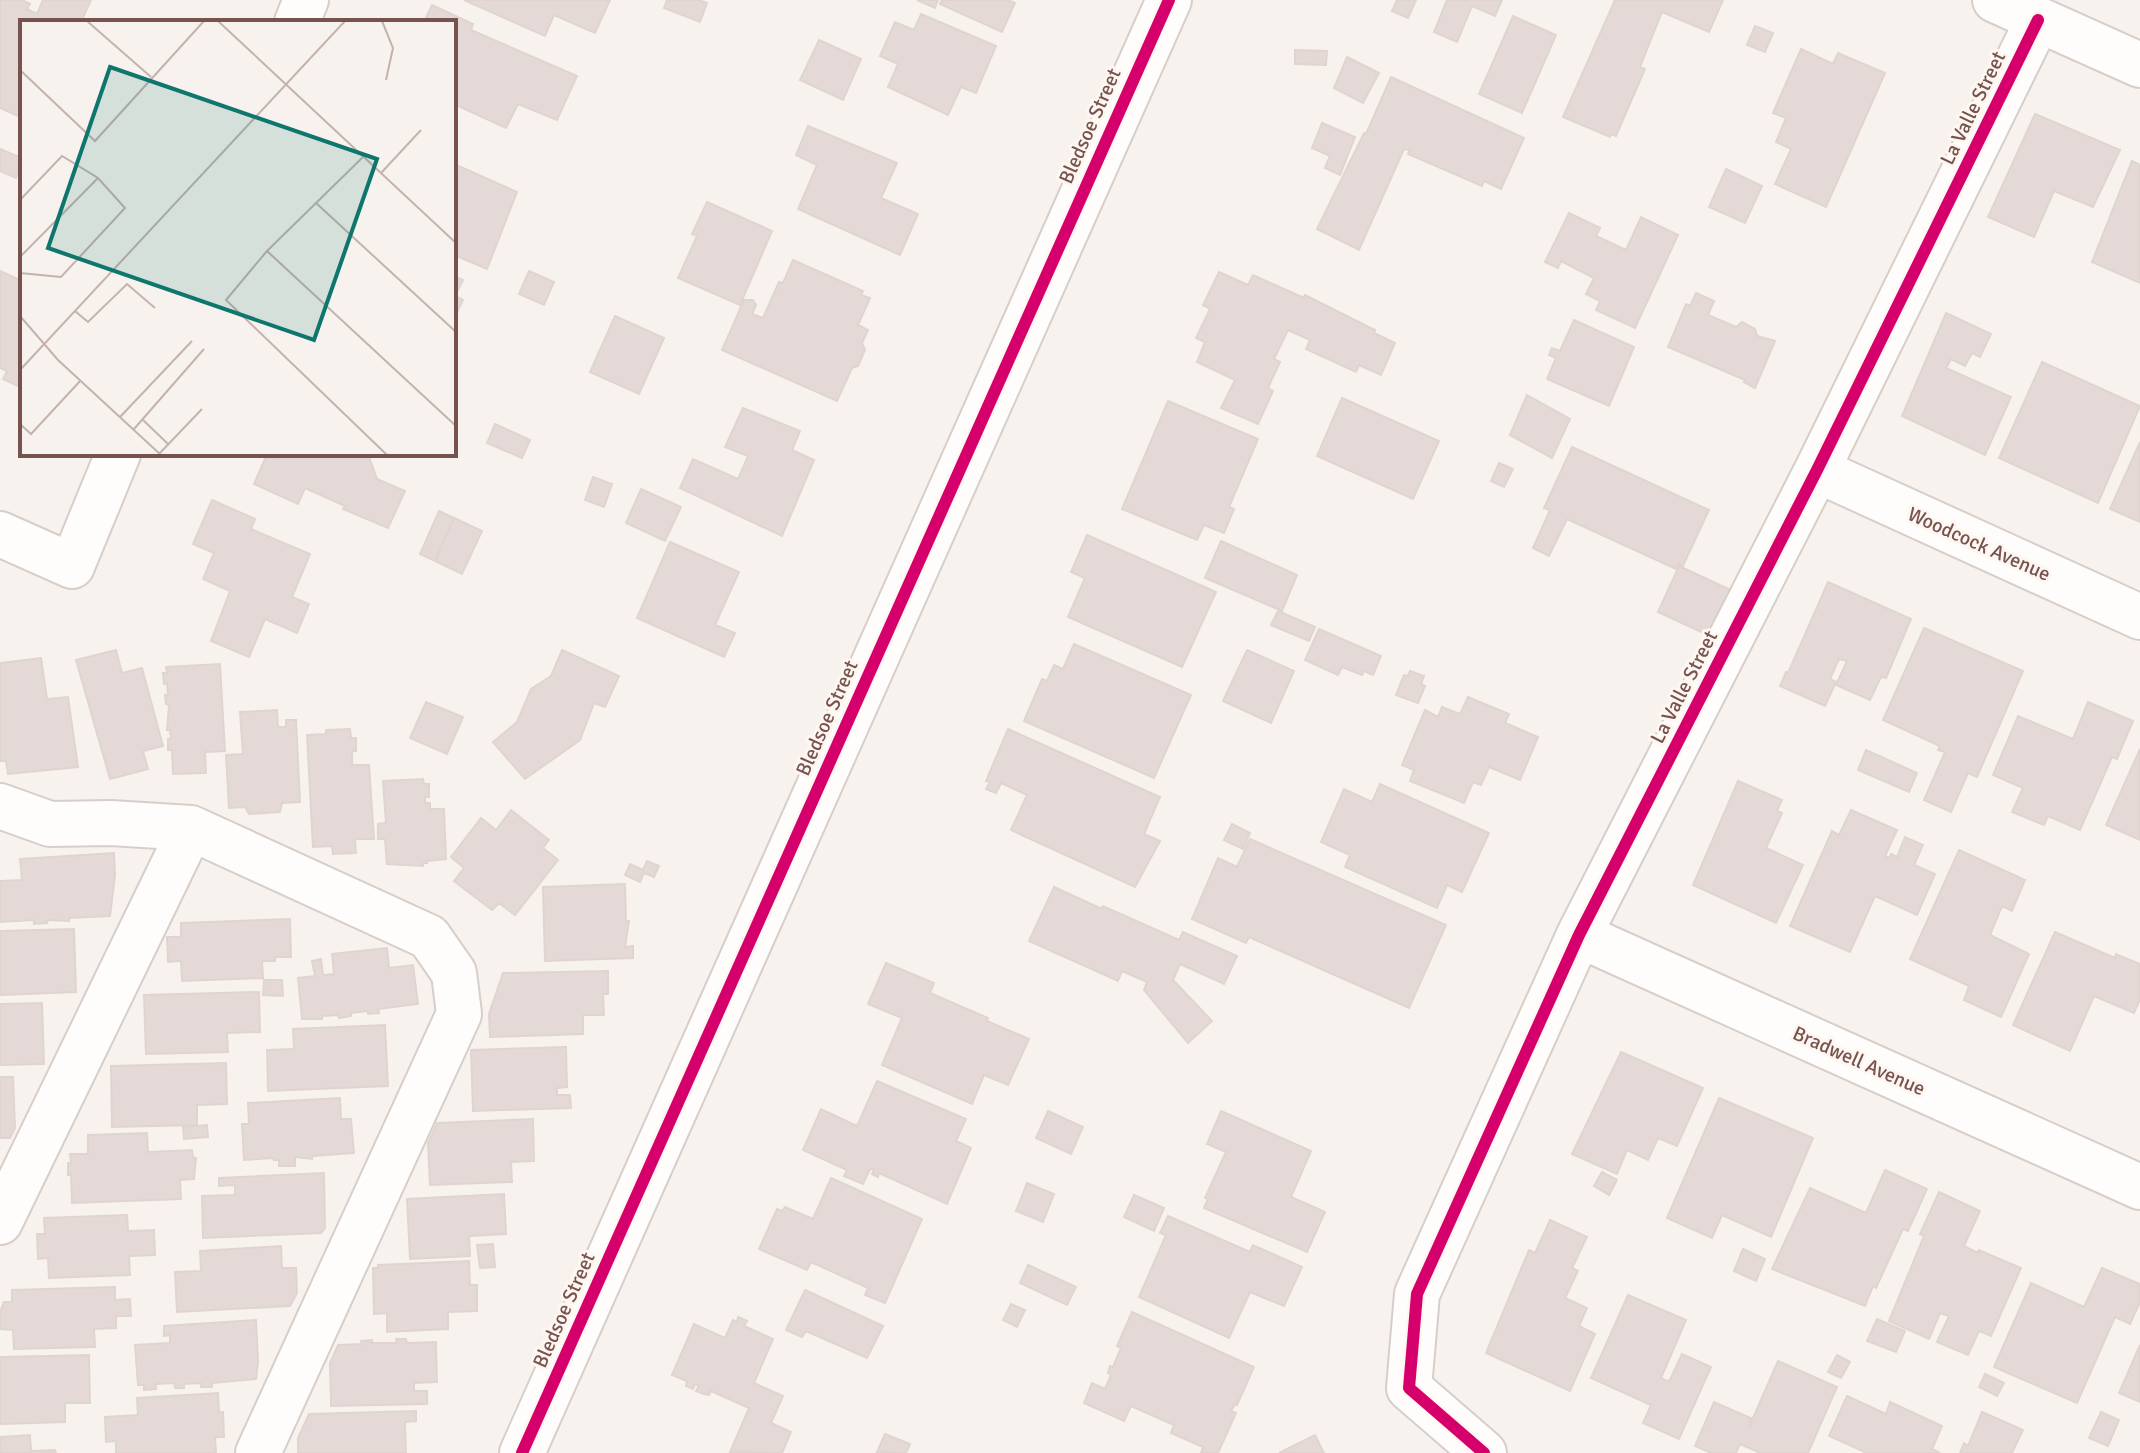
<svg xmlns="http://www.w3.org/2000/svg" width="2140" height="1453" font-family="Signika,sans-serif">
	<style>
		.building { fill: #e4d9d6; stroke: #e0d4d0; stroke-width: 2 }
		.lines { fill: none; stroke-linecap: round; stroke-linejoin: round }
		.minor-casing { stroke: #d7ceca; stroke-width: 48 }
		.minor { stroke: #fefdfc; stroke-width: 44 }
		.cycleway-casing { stroke: #fef6f1; stroke-width: 17 }
		.cycleway { stroke: #d6006c; stroke-width: 12 }
		.labels { text-anchor: middle; dominant-baseline: central; stroke-width: 6; stroke-linejoin: round; paint-order: stroke }
		.street-label { font-size: 20px; fill: #76534e; stroke: #fef6f1 }
		.inset-road { fill: none; stroke: #c4b2ae; stroke-width: 2 }
		.view { fill: #0f766e; fill-opacity: 0.15; stroke: #0f766e; stroke-width: 4 }
		.inset-edge { fill: none; stroke: #76534e; stroke-width: 4 }
	</style>
	<rect width="100%" height="100%" fill="#f8f2ee"/>
	<path class="building" d="M0 0H22L30 4 27 9 37 14 43 0H91L81 22H22V112L20 117 0 108Z
		M464 0H610L595 33 554 15 545 36Z
		M667 0H699L707 3 700 22 664 8Z
		M917 0H938L935 8Z
		M942 0H1008L1015 3 1002 32 940 4Z
		M1397 0H1416L1408 18 1392 11Z
		M1447 0H1502L1495 16 1472 6 1457 42 1434 32Z
		M1615 0H1723L1709 32 1662 12 1640 67 1645 69 1616 136 1611 134 1610 137 1563 117Z
		M432 5 473 24 471 30 577 76 557 120 518 104 506 128 454 104V22H424Z
		M921 14 996 46 976 93 961 87 948 115 888 87 898 64 880 56 895 22 914 30Z
		M1513 16 1556 35 1522 113 1479 94Z
		M1755 26 1773 33 1765 52 1747 45Z
		M819 40 861 59 843 100 800 80Z
		M1801 49 1833 64 1838 53 1885 73 1826 207 1775 184 1791 149 1776 142 1786 118 1773 113Z
		M1295 50 1327 51 1326 65 1295 64Z
		M1347 57 1379 73 1363 103 1334 88Z
		M1391 77 1524 138 1501 189 1484 181 1482 186 1408 154 1410 150 1404 149 1359 250 1317 229 1364 133 1366 134Z
		M2035 114 2120 150 2093 207 2054 191 2034 237 1988 217Z
		M1322 123 1355 137 1340 175 1325 168 1330 156 1312 148Z
		M808 126 897 163 881 198 918 214 900 255 798 209 817 165 796 155Z
		M0 149 22 158 16 178 0 171Z
		M2132 161 2140 165V283L2092 262Z
		M454 164 517 192 487 269 454 255Z
		M1726 169 1762 186 1745 223 1709 207Z
		M707 202 772 231 740 305 678 278 697 236 692 234Z
		M1569 213 1600 228 1596 236 1626 250 1641 217 1678 235 1635 328 1596 310 1600 301 1586 294 1594 278 1561 261 1558 268 1545 262Z
		M793 260 863 291 861 295 870 298 858 325 868 330 862 343 865 350 858 366 852 368 837 401 722 350 744 300H753L756 305 752 314 763 318 779 282 783 283Z
		M0 271 22 281V388L3 379 7 371 0 368Z
		M529 271 554 282 544 305 519 294Z
		M1219 272 1248 285 1253 275 1304 298 1305 295 1375 330 1374 333 1395 343 1381 375 1359 365 1356 372 1306 349 1310 340 1288 330 1274 359 1280 362 1268 388 1273 391 1258 424 1221 408 1235 380 1197 362 1205 342 1196 338 1210 309 1203 305Z
		M454 276 463 280 455 296 463 300 454 319Z
		M1696 293 1714 301 1708 315 1736 327 1742 322 1755 329 1757 336 1775 341 1755 388 1744 382 1745 380 1668 347 1686 304 1690 306Z
		M1946 313 1991 334 1980 357 1972 353 1965 366 1951 359 1946 368 2011 397 1985 455 1902 416Z
		M615 316 664 338 639 394 590 372Z
		M1574 320 1634 347 1609 406 1547 379 1556 358 1549 355 1552 348 1560 351Z
		M2042 362 2140 406 2098 503 1999 458Z
		M1527 395 1570 419 1552 458 1510 435Z
		M1342 398 1439 441 1413 499 1317 456Z
		M1168 401 1258 439 1229 507 1234 509 1224 533 1204 525 1197 540 1122 509Z
		M743 408 800 431 792 450 814 460 782 536 680 488 693 459 738 479 748 456 725 447Z
		M495 424 530 440 522 458 487 443Z
		M2140 442V522L2110 509Z
		M1572 447 1709 510 1683 566 1679 564 1676 569 1567 519 1549 556 1533 548 1550 510 1544 508Z
		M267 454H370L369 457 377 479 405 491 388 528 343 509 345 506 305 488 298 504 254 484Z
		M1499 463 1513 469 1504 487 1491 481Z
		M593 477 612 484 604 507 585 500Z
		M641 489 681 507 665 541 626 523Z
		M212 500 255 519 251 529 310 554 292 597 309 604 297 633 265 619 249 657 211 641 230 591 203 579 214 553 193 544Z
		M439 511 454 518 435 561 420 554Z
		M454 518 482 531 462 574 435 561Z
		M1087 535 1216 592 1182 667 1068 617 1085 578 1071 572Z
		M1221 541 1297 575 1282 611 1205 578Z
		M670 542 739 572 715 625 735 633 724 657 637 618Z
		M1679 566 1735 592 1714 638 1658 612Z
		M1828 582 1911 619 1886 678 1881 677 1870 700 1836 685 1847 661 1839 659 1830 679 1836 682 1825 706 1780 686 1786 672 1788 673Z
		M1278 611 1315 627 1309 641 1271 625Z
		M1924 628 2023 671 1977 777 1968 773 1951 812 1924 800 1945 752 1938 750 1940 746 1883 720Z
		M1319 629 1381 656 1373 675 1364 671 1362 675 1342 667 1338 675 1305 660Z
		M1074 644 1191 695 1154 778 1024 721 1042 679 1047 681 1054 665 1063 669Z
		M116 650 122 673 142 668 163 746 143 751 148 769 110 779 76 660Z
		M562 650 619 676 605 707 594 703 580 740 525 779 493 742 517 722 531 689 551 676Z
		M1247 650 1294 671 1271 723 1223 701Z
		M41 658 47 699 68 697 78 767 8 774 6 761H0V663Z
		M220 664 225 751 205 752 206 773 173 774 172 750H168V739H171L170 730H167L169 705 166 704 165 695 168 696 167 683 164 684 163 673H167L166 667Z
		M1410 671 1424 676 1421 684 1425 686 1418 703 1396 695 1404 675 1408 676Z
		M1468 697 1509 714 1505 723 1538 737 1520 780 1489 767 1481 785 1473 782 1464 803 1410 781 1414 770 1402 765 1425 710 1438 717 1442 707 1460 714Z
		M426 702 463 717 447 754 410 738Z
		M2088 702 2133 721 2117 759 2112 757 2080 830 2048 816 2044 825 2012 812 2023 788 1993 775 2018 716 2073 739Z
		M277 710 278 727H286V720H296L300 802 282 803 280 812 249 814 245 807 229 808 226 755 243 754 240 712Z
		M350 729 351 738H356V751H352V765H369L374 839H355L356 853 333 854 332 846 313 847 307 735 326 734V730Z
		M1008 729 1160 797 1144 834 1160 841 1135 887 1011 830 1027 795 1001 783 996 793 986 789 990 782 986 781Z
		M2140 749V840L2106 825Z
		M1866 750 1917 773 1909 792 1858 770Z
		M423 779 424 784H429V797H425V803H430V809H444L446 859 427 861V863H423V866L387 864 385 839H378V824L386 823 383 781Z
		M1738 781 1782 800 1777 811 1782 813 1766 848 1803 865 1776 923 1693 885Z
		M1380 784 1489 833 1462 892 1447 885 1437 908 1345 867 1350 855 1321 842 1344 789 1372 802Z
		M511 810 549 840 543 848 558 860 515 915 499 903 492 910 454 881 464 868 451 857 481 818 496 830Z
		M1851 810 1897 830 1885 856 1890 858 1891 854 1897 857 1905 837 1923 845 1914 865 1935 874 1917 915 1875 896 1850 952 1790 926 1832 831 1839 835Z
		M1232 824 1250 833 1243 849 1224 840Z
		M1250 839 1446 925 1409 1008 1249 937 1246 943 1192 919 1218 858 1237 867Z
		M1959 850 2025 880 2012 911 2002 906 1990 935 2029 954 2001 1017 1964 1000 1969 986 1910 959Z
		M114 853 115 875 110 916 69 918V921L48 920 47 923 34 924V920L0 922V881L22 880 20 859Z
		M647 861 659 866 654 877 644 873 640 882 625 875 630 864 643 870Z
		M625 884 626 921H629L625 947 633 946V958L545 961 543 887Z
		M1054 887 1102 909 1103 906 1179 940 1183 932 1237 956 1224 984 1180 964 1173 980 1212 1021 1188 1043 1144 990 1147 982 1122 971 1118 981 1029 941Z
		M290 919 291 957H275V961H262L263 978 182 981 181 961 168 962 167 937H181V923Z
		M74 929 76 992 0 995V931Z
		M2055 932 2115 958 2116 954 2140 964V999L2134 1013 2094 996 2070 1051 2013 1025Z
		M387 948 389 968 413 965 418 1004 378 1009 379 1013 368 1014V1011L351 1013V1016L339 1018 338 1015 322 1016V1019H302L298 978 315 976 312 961 321 959 323 975 334 974 332 954Z
		M886 963 934 983 930 993 988 1018 987 1021 1029 1039 1008 1085 984 1075 972 1104 882 1065 902 1018 868 1004Z
		M608 971V994H603L604 1015H583V1034L490 1037 489 1014 503 973Z
		M264 980H282L283 996 263 995Z
		M259 992 260 1032 227 1033 228 1052 146 1054 144 995Z
		M42 1003 44 1064 0 1065V1004Z
		M385 1025 388 1086 268 1091 267 1050 294 1049 293 1029Z
		M566 1047 567 1087 557 1088V1095H570L571 1108 473 1111 471 1050Z
		M1621 1052 1703 1088 1677 1146 1658 1138 1648 1160 1627 1150 1617 1174 1572 1154Z
		M226 1063 227 1104 197 1105V1125L112 1127 111 1066Z
		M0 1077H13L15 1128 10 1138H0Z
		M877 1081 966 1119 956 1141 971 1148 947 1204 879 1173 878 1177 872 1174 874 1170 870 1169 863 1184 844 1176 847 1170 803 1150 821 1109 857 1126Z
		M340 1098 341 1119H351L354 1153 312 1156V1159L295 1157V1166H279V1160H274L273 1158 244 1160 242 1124H249L248 1103Z
		M1719 1098 1813 1138 1771 1237 1722 1215 1712 1238 1667 1218Z
		M1048 1111 1083 1127 1071 1154 1036 1138Z
		M1221 1111 1311 1151 1291 1197 1325 1212 1307 1252 1204 1208 1208 1199 1205 1198 1226 1152 1207 1144Z
		M533 1119 534 1161 511 1162 512 1182 430 1185 428 1143 437 1123Z
		M207 1125 208 1137 184 1139 183 1127Z
		M147 1133 148 1152 192 1150 193 1158H196L194 1179 180 1180 181 1199 72 1203 71 1175H68V1163H71L70 1154H88V1135Z
		M1885 1170 1927 1189 1908 1231 1903 1229 1876 1288 1873 1286 1865 1306 1772 1269 1810 1188 1866 1213Z
		M1602 1172 1617 1180 1609 1195 1594 1186Z
		M324 1173 325 1228 321 1233 203 1238 202 1196 235 1195V1185L219 1186V1178Z
		M831 1178 922 1219 885 1303 865 1295 868 1288 811 1262 807 1270 759 1249 777 1209 782 1211 785 1207 813 1219Z
		M1027 1183 1054 1194 1043 1222 1016 1211Z
		M1939 1192 1980 1211 1964 1246 1978 1253 1979 1250 2021 1268 1991 1336 1979 1331 1968 1355 1937 1342 1949 1316 1940 1313 1929 1339 1889 1321 1924 1236 1920 1234Z
		M504 1194 506 1234 469 1236 470 1256 410 1259 407 1199Z
		M1134 1195 1164 1208 1154 1231 1124 1217Z
		M127 1215 128 1231 154 1230 155 1255 129 1256 130 1275 49 1278 48 1258 38 1259 37 1234H45L44 1218Z
		M1168 1216 1250 1252 1253 1245 1302 1267 1284 1306 1250 1292 1229 1338 1139 1297 1166 1235 1160 1233Z
		M1550 1220 1587 1237 1572 1268 1578 1271 1565 1298 1587 1308 1579 1326 1595 1334 1570 1391 1486 1353 1529 1250 1535 1253Z
		M493 1244 495 1267 480 1268 477 1245Z
		M281 1246 282 1268H296L297 1293 290 1306 177 1312 175 1272 201 1271 200 1251Z
		M1743 1249 1765 1259 1756 1281 1734 1271Z
		M469 1261 470 1285H477V1311L448 1312V1329L387 1332V1313L374 1314 373 1268H378V1265Z
		M1028 1265 1076 1287 1067 1305 1020 1283Z
		M2102 1268 2140 1284V1302L2130 1324 2115 1317 2077 1403 1994 1367 2031 1283 2084 1307Z
		M115 1287V1300L130 1299 131 1316H116V1328L94 1329 95 1347 14 1349 13 1330 0 1329V1312L4 1302H12V1290Z
		M805 1290 883 1326 867 1358 806 1331 802 1337 786 1330Z
		M1628 1295 1686 1320 1661 1378 1669 1382 1682 1354 1711 1367 1679 1439 1643 1423 1651 1405 1591 1378Z
		M1011 1304 1025 1310 1017 1327 1003 1320Z
		M1132 1312 1254 1367 1237 1405 1235 1404 1231 1411 1236 1413 1218 1453H1201L1203 1447 1171 1433 1174 1425 1131 1406 1124 1421 1084 1403 1092 1383 1105 1389 1111 1375 1108 1373 1110 1366 1113 1367 1121 1348 1117 1346Z
		M738 1317 747 1321 744 1326 773 1339 754 1383 783 1396 771 1423 791 1432 782 1453 730 1452 749 1408 711 1391 709 1395 704 1394 696 1391 699 1386 695 1384 693 1389 686 1386 687 1381 672 1375 694 1324 725 1338 733 1320 737 1322Z
		M1877 1319 1905 1331 1896 1352 1867 1341Z
		M256 1320 258 1362 256 1379 212 1383V1387H201V1383L184 1384V1388H175L174 1383 156 1384V1389L144 1390V1385H138L135 1345 170 1343V1335L164 1336V1326Z
		M396 1339H406L407 1343 436 1342 437 1382 414 1383V1391H427V1404L331 1406 330 1363 338 1345 362 1344 361 1341 372 1340V1343H397Z
		M2140 1345V1402L2119 1393Z
		M89 1355 90 1403H65V1422L0 1424V1357Z
		M1837 1355 1850 1362 1841 1378 1828 1372Z
		M1778 1361 1837 1387 1808 1453H1760L1740 1444 1736 1453H1711L1695 1446 1714 1402 1751 1418 1749 1427Z
		M1985 1374 2004 1383 1997 1396 1979 1387Z
		M218 1393 219 1412H223L224 1437H215L216 1453H116V1441L106 1442 105 1417 138 1415 137 1398Z
		M1847 1396 1886 1414 1890 1402 1942 1426 1932 1449 1940 1453H1867L1829 1436Z
		M416 1411V1421L405 1422 406 1453H298V1438L309 1414Z
		M1982 1412 2023 1430 2012 1453H1960L1964 1443 1968 1446Z
		M2101 1412 2119 1420 2108 1446 2089 1438Z
		M885 1434 910 1444 906 1453 877 1452Z
		M30 1435 31 1451 55 1450 56 1453H0V1437Z
		M1315 1435 1324 1453H1279Z"/>
	<g class="lines">
		<g class="minor-casing">
			<path id="minor" d="M1995 0 2140 65
				M297 22 306 0
				M1817 470 2140 617
				M0 534 72 566 118 454
				M0 806 50 824 111 823 191 828 429 937 454 973 459 1014 258 1453
				M1579 935 2140 1187
				M0 1222 191 828
				M522 1453 1169 0
				M1484 1453 1409 1388 1417 1294 1579 935 1817 470 2038 20"/>
		</g>
		<use href="#minor" class="minor"/>
		<g class="cycleway-casing">
			<path id="cycleway" d="M522 1453 1169 0
				M1484 1453 1409 1388 1417 1294 1579 935 1817 470 2038 20"/>
		</g>
		<use href="#cycleway" class="cycleway"/>
	</g>
	<g class="labels">
		<g class="street-label">
			<text transform="translate(1973 108) rotate(-64)">La Valle Street</text>
			<text transform="translate(1090 126) rotate(-66)">Bledsoe Street</text>
			<text transform="translate(1979 544) rotate(24)">Woodcock Avenue</text>
			<text transform="translate(1684 687) rotate(-63)">La Valle Street</text>
			<text transform="translate(827 718) rotate(-66)">Bledsoe Street</text>
			<text transform="translate(1859 1061) rotate(24)">Bradwell Avenue</text>
			<text transform="translate(564 1310) rotate(-66)">Bledsoe Street</text>
		</g>
	</g>
	<g transform="translate(20 20)">
		<rect width="436" height="436" fill="#f8f2ee"/>
		<path class="inset-road" d="M67 1 131 57M198 1 436 223M362 1 373 28 366 60M0 50 75 121 184 1M343 137 247 231 206 280 367 435M361 153 401 110M0 180 42 136 78 158 105 188 41 257 0 253M296 183 436 312M247 231 436 406M0 237 78 158M55 291 68 302 107 264 135 288M0 296 38 340 141 435M0 350 325 1M100 397 172 321M122 399 148 424M0 404 11 414 61 360M114 409 184 329M138 435 182 389"/>
		<path class="view" d="M90 47 357 139 294 320 28 228Z"/>
		<rect width="436" height="436" class="inset-edge"/>
	</g>
</svg>
